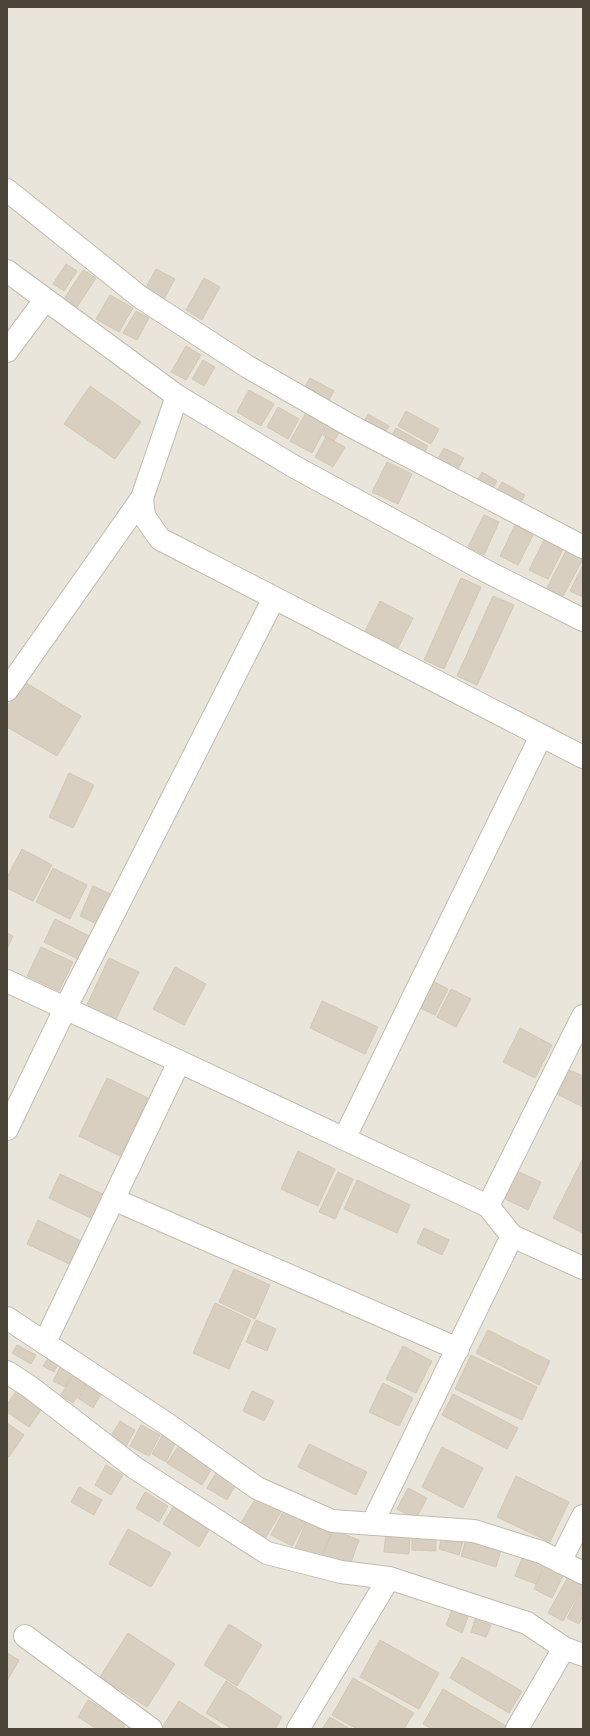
<svg xmlns="http://www.w3.org/2000/svg" width="590" height="1736" font-family="'Roboto Condensed',sans-serif">
	<style>
		.residential { fill: #eae5da }
		.building { fill: #d8cfc1; stroke: #d3c7b4 }
		.lines { fill: none; stroke-linecap: round; stroke-linejoin: round }
		.minor-casing { stroke: #c2bbae; stroke-width: 24 }
		.tertiary-casing { stroke: #c2bbae; stroke-width: 24 }
		.minor { stroke: #fff; stroke-width: 22 }
		.tertiary { stroke: #fff; stroke-width: 22 }
	</style>
	<rect width="100%" height="100%" fill="#f6f3ec"/>
	<path class="residential" d="M7 7H583V1729H7Z"/>
	<path class="building" d="M66 264 77 271 64 291 53 284Z
		M156 269 175 279 163 301 144 291Z
		M83 270 96 278 77 307 64 299Z
		M204 278 220 287 202 320 186 310Z
		M110 295 133 308 119 332 96 319Z
		M136 311 149 318 137 340 123 333Z
		M186 346 201 355 186 380 171 372Z
		M203 360 215 367 204 386 192 379Z
		M310 378 334 391 326 405 302 392Z
		M90 386 141 422 115 459 64 424Z
		M249 390 274 404 261 426 237 412Z
		M278 407 299 419 288 439 267 427Z
		M307 411 328 423 312 453 290 441Z
		M406 411 439 429 431 444 398 426Z
		M368 414 389 426 382 439 361 427Z
		M331 421 342 427 334 441 323 435Z
		M396 428 428 446 420 460 388 442Z
		M326 437 345 447 333 467 315 457Z
		M444 448 464 458 453 477 434 466Z
		M387 462 412 474 398 504 372 492Z
		M482 472 497 481 490 493 475 484Z
		M502 482 525 495 518 507 495 494Z
		M484 515 499 522 484 555 468 547Z
		M515 525 533 535 518 565 500 556Z
		M546 536 565 545 548 579 529 570Z
		M567 549 583 559 563 596 547 588Z
		M583 565V597L570 591Z
		M461 578 481 587 444 669 424 660Z
		M493 596 514 605 477 685 457 676Z
		M380 601 413 618 398 648 365 631Z
		M23 681 81 716 57 756 7 727V708Z
		M69 773 94 785 73 828 49 817Z
		M22 849 52 865 33 901 7 888V877Z
		M53 868 87 885 70 919 36 902Z
		M93 886 115 896 101 926 80 916Z
		M55 919 93 938 82 961 44 942Z
		M7 933 13 936 7 949Z
		M41 947 73 962 59 991 27 976Z
		M109 958 139 972 115 1021 86 1007Z
		M175 967 206 984 184 1025 153 1009Z
		M429 979 448 989 435 1015 416 1006Z
		M451 989 471 999 456 1027 437 1017Z
		M322 1001 378 1027 365 1054 310 1028Z
		M520 1028 552 1045 535 1078 503 1062Z
		M567 1069 583 1076V1107L555 1093Z
		M107 1078 148 1098 120 1156 79 1136Z
		M298 1151 335 1169 318 1206 281 1189Z
		M583 1158V1233L553 1218Z
		M517 1171 541 1182 528 1210 505 1199Z
		M338 1172 353 1179 335 1219 319 1212Z
		M60 1174 109 1197 97 1221 49 1198Z
		M357 1180 410 1205 397 1233 344 1209Z
		M38 1220 83 1242 72 1265 27 1244Z
		M424 1228 449 1240 442 1255 417 1243Z
		M234 1269 270 1285 255 1319 219 1302Z
		M215 1303 251 1320 229 1369 193 1353Z
		M256 1320 276 1329 267 1351 246 1342Z
		M488 1330 550 1361 539 1385 476 1353Z
		M17 1345 36 1355 31 1364 12 1353Z
		M403 1346 432 1361 416 1393 386 1379Z
		M50 1355 60 1360 54 1372 43 1366Z
		M471 1355 537 1387 522 1420 455 1389Z
		M63 1362 75 1368 65 1387 53 1381Z
		M76 1370 89 1378 73 1403 61 1395Z
		M90 1378 105 1387 93 1408 78 1398Z
		M383 1383 413 1398 399 1426 369 1412Z
		M18 1389 43 1407 29 1427 7 1412V1404Z
		M252 1391 274 1401 264 1421 243 1411Z
		M453 1394 518 1428 507 1449 442 1415Z
		M120 1421 135 1430 124 1450 108 1441Z
		M7 1423 24 1435 9 1457 7 1456Z
		M141 1425 160 1435 149 1456 130 1446Z
		M163 1434 176 1442 166 1462 152 1454Z
		M309 1444 367 1472 356 1495 298 1467Z
		M178 1447 212 1468 202 1485 167 1463Z
		M442 1447 483 1468 463 1508 422 1487Z
		M106 1465 123 1475 111 1495 95 1485Z
		M217 1471 237 1482 227 1500 207 1488Z
		M516 1476 569 1502 550 1542 497 1517Z
		M79 1487 102 1500 94 1515 71 1502Z
		M408 1488 427 1498 416 1519 397 1509Z
		M145 1492 168 1506 159 1522 136 1508Z
		M257 1496 282 1510 263 1542 238 1528Z
		M173 1507 209 1530 199 1547 163 1524Z
		M284 1510 306 1521 292 1546 271 1535Z
		M307 1520 332 1531 319 1562 294 1551Z
		M128 1529 171 1553 151 1587 109 1564Z
		M333 1530 359 1540 348 1571 321 1561Z
		M412 1532 436 1533V1551L412 1550Z
		M443 1532 464 1537 459 1555 439 1549Z
		M386 1533 410 1535 409 1554 384 1552Z
		M466 1540 501 1550 496 1567 461 1556Z
		M523 1556 544 1565 536 1584 515 1576Z
		M546 1565 564 1574 552 1598 534 1589Z
		M568 1577 583 1585 563 1621 548 1613Z
		M583 1587V1615L579 1624 567 1618Z
		M452 1610 468 1617 462 1633 446 1625Z
		M475 1619 491 1625 486 1637 471 1632Z
		M229 1624 262 1645 237 1686 204 1665Z
		M128 1633 175 1664 147 1707 100 1677Z
		M380 1640 439 1673 419 1709 360 1677Z
		M7 1653 19 1660 7 1681Z
		M462 1657 522 1691 509 1713 450 1678Z
		M353 1678 414 1713 404 1729H357L332 1715Z
		M226 1681 282 1717 275 1729H232L206 1713Z
		M443 1689 506 1726 504 1729H432L423 1724Z
		M88 1700 126 1723 123 1729H97L78 1717Z
		M179 1701 223 1729H161Z
		M330 1717 350 1729H322Z"/>
	<g class="lines">
		<g class="minor-casing">
			<path id="minor" d="M7 190 140 297 248 367 351 426 583 547
				M7 351 45 300
				M7 690 142 498
				M7 981 488 1206 512 1236 583 1268
				M7 1129 65 1009 274 598
				M344 1139 541 736
				M113 1199 458 1349
				M488 1206 583 1016
				M7 1318 167 1424 257 1488 332 1521 474 1531 541 1552 583 1573
				M45 1342 179 1062
				M7 1372 30 1387 135 1468 267 1553 341 1572 389 1578 527 1623 564 1648 583 1655
				M372 1524 512 1236
				M560 1562 583 1516
				M25 1636 151 1729
				M298 1729 389 1578
				M517 1729 564 1648"/>
		</g>
		<g class="tertiary-casing">
			<path id="tertiary" d="M7 271 177 396 293 466 486 571 583 620
				M177 396 142 498 144 516 160 539 583 757"/>
		</g>
		<use href="#minor" class="minor"/>
		<use href="#tertiary" class="tertiary"/>
	</g>
	<rect width="590" height="1736" fill="none" stroke="#4b4439" stroke-width="16"/>
</svg>
